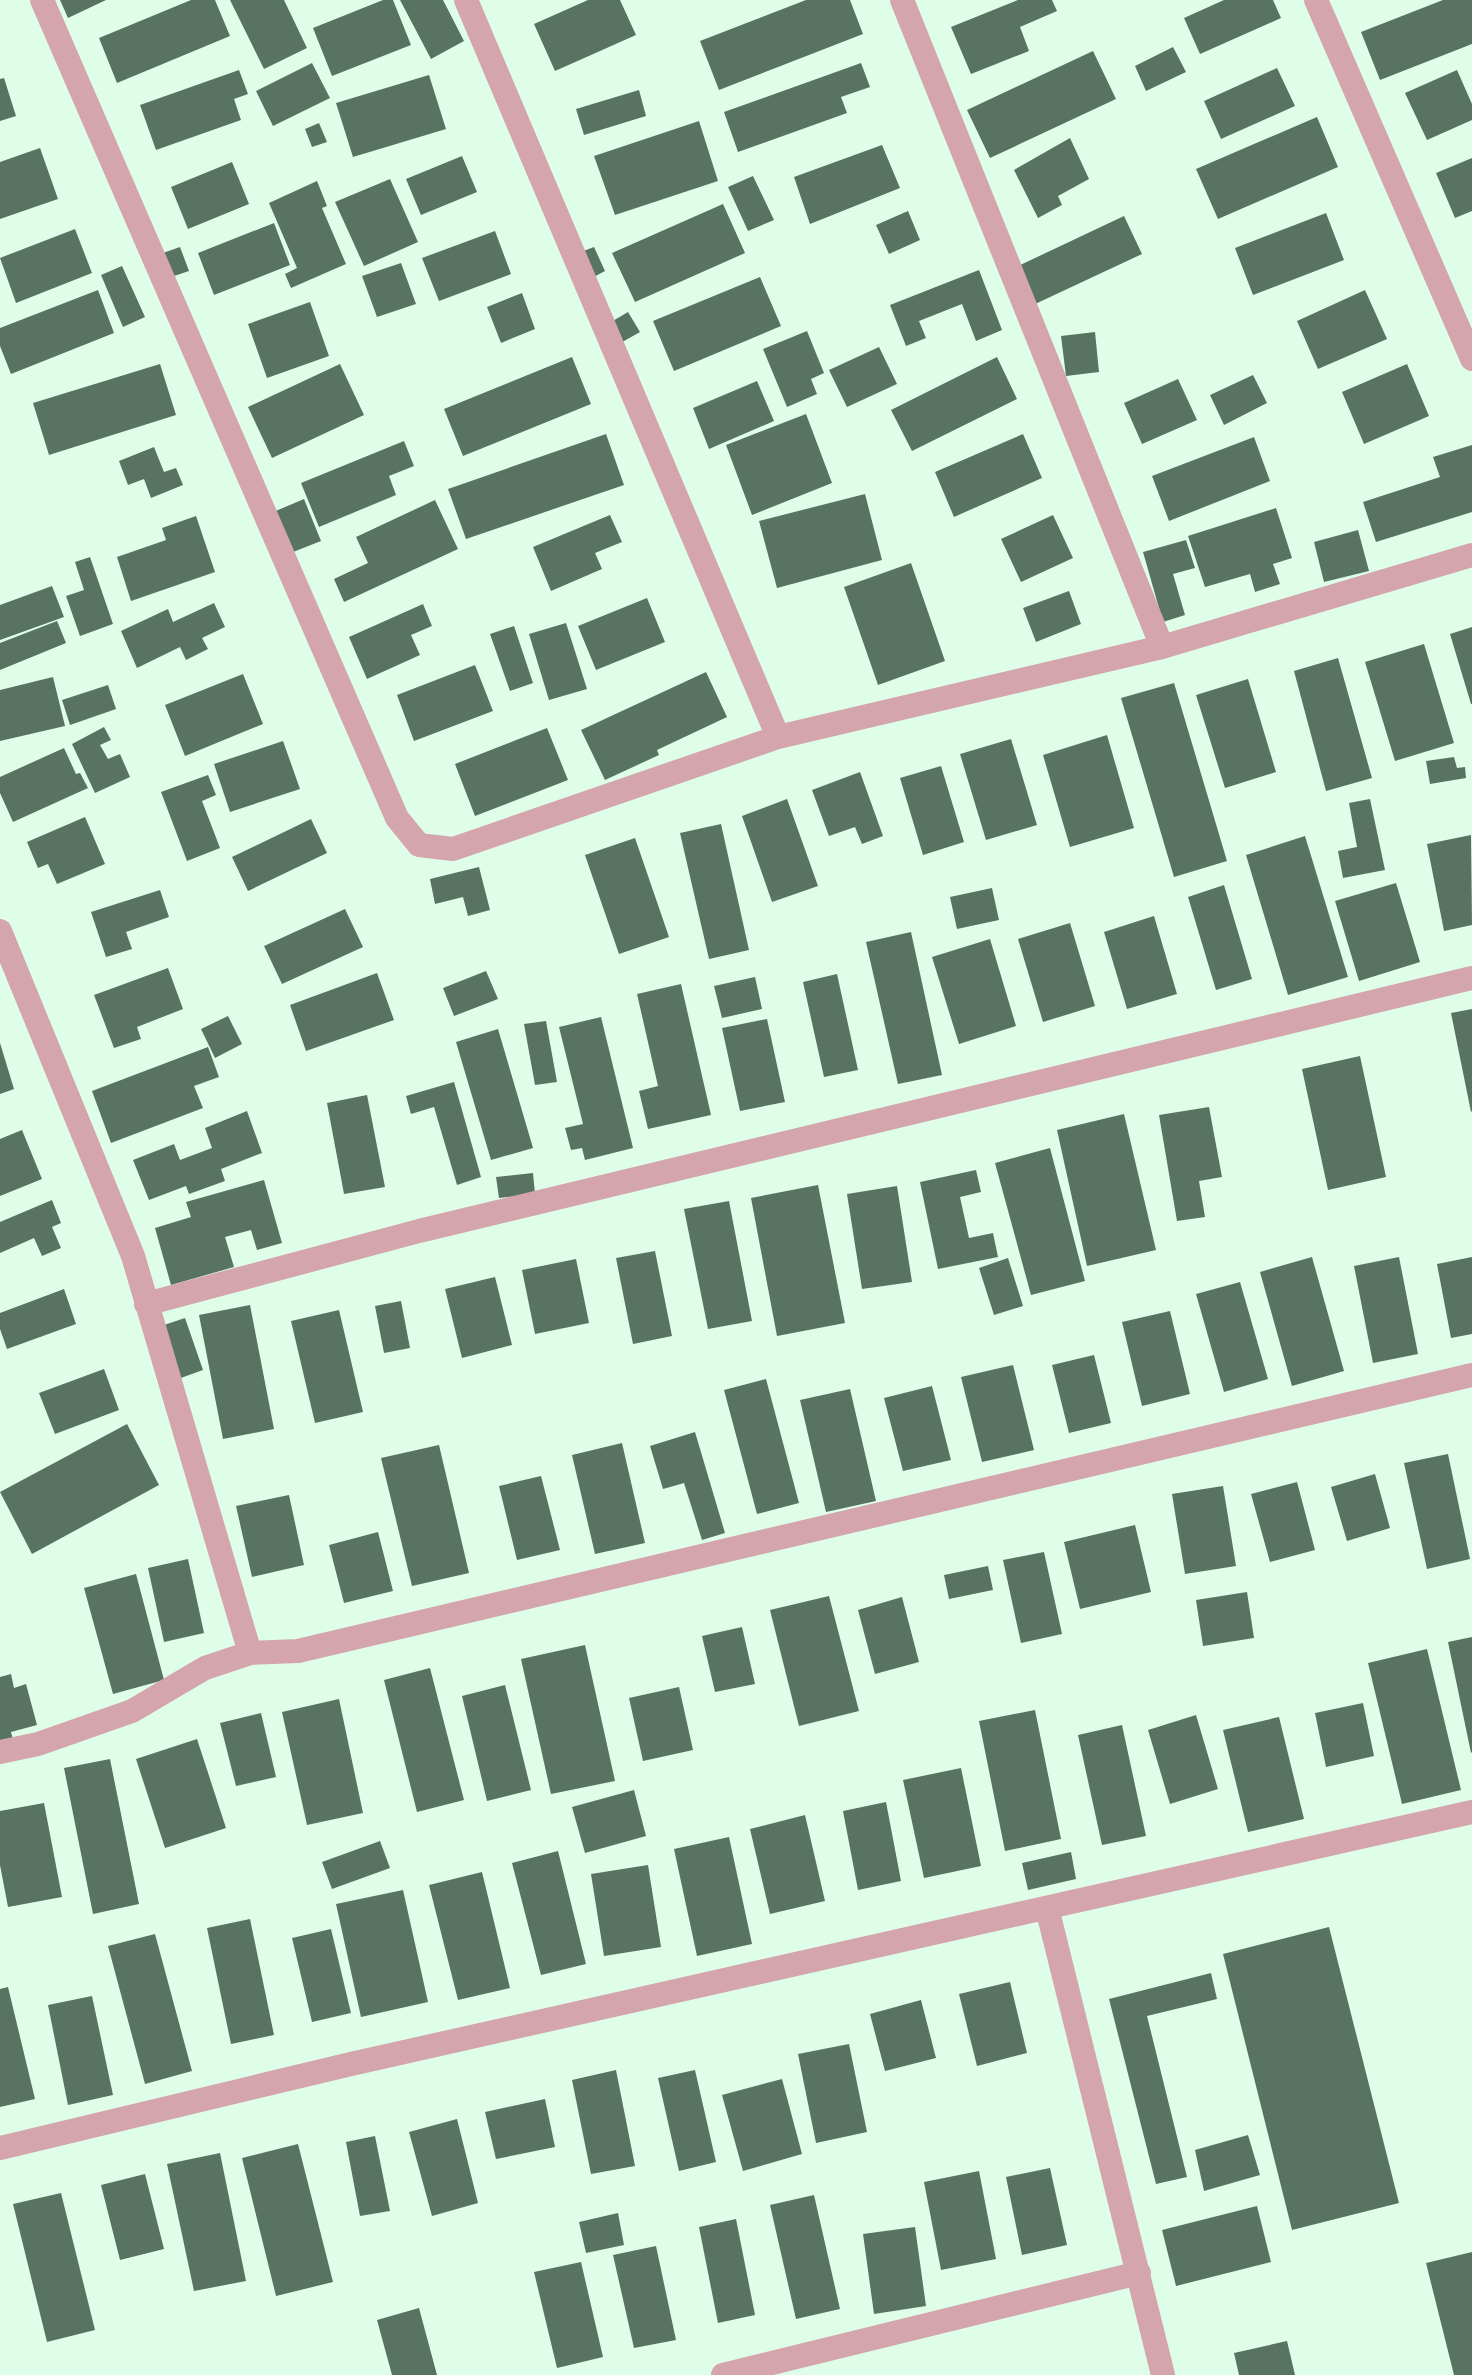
<svg xmlns="http://www.w3.org/2000/svg" width="1472" height="2375" font-family="Cabin,sans-serif">
	<style>
		.building { fill: #587361 }
		.lines { fill: none; stroke-linecap: round; stroke-linejoin: round }
		.minor { stroke: #d4a5ac; stroke-width: 24 }
	</style>
	<rect width="100%" height="100%" fill="#dffee9"/>
	<path class="building" d="M60 0H106L68 18Z
		M191 0H215L230 36 117 83 99 38Z
		M230 0H284L307 48 264 69Z
		M383 0H393L411 45 332 76 313 28Z
		M400 0H443L464 41 431 59Z
		M588 0H620L636 35 555 71 534 24Z
		M806 0H850L863 34 719 90 700 41Z
		M1018 0H1052L1057 11 1020 27 1029 51 971 74 951 27Z
		M1224 0H1273L1281 18 1200 54 1184 18Z
		M1443 0H1472V44L1380 80 1361 32Z
		M1173 47 1186 72 1146 91 1135 66Z
		M1093 51 1116 99 990 158 967 110Z
		M312 63 330 98 273 126 256 91Z
		M861 63 870 87 841 97 847 113 738 152 724 112Z
		M1277 68 1295 106 1221 139 1204 101Z
		M239 70 248 94 234 99 241 120 156 150 140 105Z
		M1457 70 1472 104V120L1427 140 1405 93Z
		M429 75 446 129 353 157 336 103Z
		M4 78 16 116 0 121V79Z
		M639 90 646 116 584 135 576 109Z
		M1317 117 1338 167 1218 219 1196 169Z
		M699 121 718 181 615 215 594 156Z
		M319 123 327 142 312 147 305 129Z
		M1070 138 1089 179 1058 196 1062 205 1038 218 1014 170Z
		M882 145 900 188 810 224 794 177Z
		M40 148 58 199 0 219V162Z
		M462 156 477 192 421 215 406 179Z
		M1472 158V211L1455 218 1436 173Z
		M232 162 249 204 188 229 171 187Z
		M753 176 774 220 748 231 728 187Z
		M390 179 418 242 364 266 335 202Z
		M317 181 327 206 322 208 346 264 291 288 285 274 297 268 269 203Z
		M723 204 745 253 635 302 612 253Z
		M908 211 920 240 889 254 876 225Z
		M1326 213 1344 260 1253 295 1235 248Z
		M1124 216 1142 254 1033 305 1016 267Z
		M274 223 290 265 214 295 198 253Z
		M75 229 92 273 16 303 0 258Z
		M495 231 511 274 439 301 422 258Z
		M180 247 189 271 171 277 163 253Z
		M594 247 605 271 590 279 578 253Z
		M401 263 416 304 377 317 362 276Z
		M122 266 145 317 123 327 101 275Z
		M979 270 1002 330 976 341 962 304 919 321 926 338 906 346 890 305Z
		M760 277 781 326 674 371 653 321Z
		M98 290 114 333 11 374 0 346V328Z
		M1365 290 1387 339 1318 369 1297 321Z
		M522 293 535 329 501 343 487 307Z
		M310 302 329 356 267 378 248 324Z
		M628 312 640 332 617 345 606 325Z
		M807 331 824 373 811 379 817 394 787 407 763 349Z
		M1095 332 1099 372 1066 376 1061 336Z
		M879 347 897 384 847 407 829 370Z
		M572 357 591 404 463 456 444 409Z
		M997 357 1017 399 912 451 891 410Z
		M160 364 176 415 49 455 33 403Z
		M340 364 364 415 272 458 248 407Z
		M1407 364 1429 416 1364 444 1342 392Z
		M1253 375 1267 403 1224 425 1210 395Z
		M1178 379 1197 420 1142 444 1124 403Z
		M757 381 774 421 709 449 693 408Z
		M806 414 832 483 752 515 726 445Z
		M606 434 624 485 466 539 448 489Z
		M1023 434 1042 478 954 517 935 472Z
		M1254 437 1270 481 1169 521 1152 476Z
		M404 441 414 466 389 476 396 495 319 527 301 483Z
		M1472 445V512L1376 542 1363 502 1440 477 1433 457Z
		M154 447 164 472 176 468 183 485 151 498 144 479 128 485 119 461Z
		M865 494 882 560 777 588 759 521Z
		M304 499 321 541 288 554 271 513Z
		M435 500 458 549 344 602 334 579 368 563 356 537Z
		M1276 508 1292 558 1273 564 1280 584 1255 592 1250 574 1205 587 1188 536Z
		M610 515 622 542 595 553 602 569 551 591 533 547Z
		M1053 515 1073 558 1021 582 1001 539Z
		M196 516 215 572 131 601 117 557 166 540 162 528Z
		M1358 530 1369 571 1324 582 1314 542Z
		M1186 540 1195 568 1173 574 1185 615 1163 622 1143 552Z
		M90 557 113 624 80 636 66 596 84 590 75 562Z
		M911 563 945 661 878 685 844 587Z
		M52 586 64 617 0 640V605Z
		M1069 591 1081 624 1036 642 1023 608Z
		M647 598 665 642 596 670 578 626Z
		M214 603 225 627 202 638 208 649 186 660 180 647 137 668 121 631 168 609 173 622Z
		M423 604 432 626 411 635 420 655 367 679 349 637Z
		M57 621 66 643 0 670V643Z
		M566 623 587 689 549 700 529 634Z
		M514 626 533 683 510 691 490 634Z
		M1472 627V704H1471L1450 634Z
		M1424 644 1454 743 1395 761 1365 662Z
		M1338 658 1372 778 1326 791 1294 671Z
		M475 665 493 711 414 741 397 695Z
		M706 672 727 717 657 750 659 755 605 780 581 730Z
		M243 674 263 724 185 756 165 705Z
		M53 677 65 726 0 741V690Z
		M1248 679 1276 772 1225 788 1196 695Z
		M1174 683 1227 861 1174 877 1121 698Z
		M108 685 116 709 70 725 62 700Z
		M104 727 111 740 100 745 108 759 120 754 130 777 95 793 72 744Z
		M547 728 568 780 475 816 455 764Z
		M1107 735 1134 828 1070 847 1043 755Z
		M1011 739 1037 825 986 840 960 754Z
		M283 741 300 789 230 812 214 764Z
		M64 748 76 774 80 773 88 788 13 822 0 793V777Z
		M1454 757 1457 768 1465 767 1466 778 1430 784 1426 761Z
		M941 766 964 842 923 855 900 778Z
		M860 772 883 836 862 844 855 827 829 836 812 790Z
		M208 775 216 795 202 801 220 848 187 861 161 792Z
		M787 799 818 886 772 902 742 816Z
		M1370 799 1385 870 1343 878 1338 851 1357 847 1349 803Z
		M85 817 105 864 57 884 48 864 38 868 27 842Z
		M311 819 327 853 248 891 232 857Z
		M721 824 749 950 709 959 680 833Z
		M1471 835 1472 925 1444 931 1427 844Z
		M1305 836 1348 977 1288 995 1246 855Z
		M635 838 669 937 619 954 585 855Z
		M479 867 490 910 468 916 463 897 435 904 430 879Z
		M1396 883 1420 962 1359 981 1335 901Z
		M1224 885 1252 979 1216 990 1188 897Z
		M992 888 999 920 957 929 950 897Z
		M160 890 169 917 126 932 132 949 106 957 91 912Z
		M345 909 363 947 282 984 264 946Z
		M1154 916 1177 994 1127 1009 1104 932Z
		M1070 923 1095 1006 1043 1022 1018 939Z
		M911 932 942 1075 898 1084 866 942Z
		M990 939 1016 1026 959 1044 932 957Z
		M168 968 183 1009 137 1027 141 1039 114 1048 94 995Z
		M486 971 498 999 454 1016 443 988Z
		M377 973 394 1020 306 1051 290 1005Z
		M837 974 858 1070 824 1077 803 982Z
		M755 977 762 1009 722 1018 714 986Z
		M681 984 711 1115 648 1129 639 1091 658 1086 637 994Z
		M1472 1009V1111L1471 1112 1451 1013Z
		M228 1016 242 1044 215 1058 201 1029Z
		M601 1017 633 1148 585 1160 582 1148 571 1150 565 1128 583 1124 559 1027Z
		M767 1019 785 1102 740 1111 722 1028Z
		M546 1021 557 1082 535 1085 524 1024Z
		M498 1029 533 1148 491 1160 456 1042Z
		M0 1043 14 1089 0 1094Z
		M208 1047 219 1077 194 1086 203 1108 111 1143 92 1091Z
		M1360 1056 1386 1177 1328 1190 1302 1069Z
		M454 1082 481 1177 457 1185 434 1107 411 1114 406 1096Z
		M367 1095 385 1187 344 1194 327 1103Z
		M1209 1107 1222 1177 1199 1181 1205 1217 1177 1221 1159 1115Z
		M247 1111 262 1153 221 1169 225 1181 189 1194 186 1186 149 1200 133 1160 174 1144 180 1160 212 1148 205 1128Z
		M1124 1114 1156 1250 1087 1266 1057 1130Z
		M22 1130 42 1179 0 1196V1139Z
		M1050 1148 1085 1281 1031 1295 995 1163Z
		M976 1170 981 1192 960 1197 969 1238 993 1233 998 1257 938 1269 920 1182Z
		M533 1173 535 1194 499 1198 496 1177Z
		M264 1180 282 1243 257 1250 251 1230 225 1237 234 1267 171 1285 155 1228 191 1217 186 1202Z
		M818 1185 845 1323 777 1336 751 1198Z
		M897 1186 912 1282 862 1289 847 1194Z
		M52 1200 61 1223 52 1227 61 1248 42 1256 34 1238 0 1253V1222Z
		M729 1201 752 1321 708 1329 684 1209Z
		M655 1251 672 1336 633 1344 616 1258Z
		M1312 1257 1344 1371 1292 1386 1260 1272Z
		M1399 1257 1418 1354 1373 1363 1354 1266Z
		M1472 1257V1334L1451 1338 1437 1264Z
		M1008 1258 1023 1306 994 1315 979 1268Z
		M576 1259 589 1323 535 1334 522 1270Z
		M495 1277 512 1345 462 1358 445 1289Z
		M1240 1282 1268 1379 1224 1392 1196 1294Z
		M64 1289 76 1324 7 1349 0 1329V1313Z
		M401 1301 410 1348 384 1353 375 1306Z
		M250 1305 274 1429 223 1439 199 1315Z
		M339 1310 363 1412 315 1423 291 1321Z
		M1170 1311 1190 1394 1142 1406 1122 1322Z
		M185 1318 203 1370 178 1379 161 1326Z
		M1094 1355 1111 1423 1069 1433 1052 1365Z
		M1013 1365 1034 1450 982 1462 961 1377Z
		M104 1369 119 1410 55 1434 39 1393Z
		M766 1379 799 1503 757 1514 724 1390Z
		M932 1386 951 1460 903 1471 884 1398Z
		M850 1389 876 1501 826 1512 800 1400Z
		M127 1424 159 1485 32 1554 0 1492Z
		M695 1432 725 1533 702 1540 684 1483 663 1489 650 1446Z
		M622 1443 645 1543 595 1554 572 1455Z
		M439 1445 469 1573 412 1586 381 1458Z
		M1448 1454 1470 1559 1427 1569 1404 1463Z
		M1375 1474 1390 1528 1347 1541 1331 1487Z
		M541 1476 560 1550 517 1560 499 1486Z
		M1297 1482 1315 1550 1270 1562 1251 1494Z
		M1223 1486 1236 1566 1185 1574 1172 1494Z
		M289 1495 304 1565 252 1577 236 1506Z
		M1135 1525 1151 1592 1080 1609 1064 1542Z
		M378 1532 393 1591 344 1603 329 1545Z
		M1044 1552 1062 1634 1021 1643 1003 1560Z
		M188 1559 204 1633 164 1642 148 1568Z
		M988 1566 993 1590 949 1599 944 1575Z
		M136 1574 164 1680 113 1694 84 1588Z
		M1247 1592 1254 1638 1203 1646 1196 1600Z
		M829 1596 859 1711 799 1726 770 1610Z
		M902 1597 919 1662 875 1674 858 1610Z
		M742 1627 755 1684 715 1692 702 1636Z
		M1472 1637V1752L1471 1753 1448 1642Z
		M585 1645 615 1781 551 1794 521 1659Z
		M1427 1649 1461 1790 1402 1804 1368 1663Z
		M430 1668 464 1800 417 1812 384 1680Z
		M11 1674 14 1688 26 1684 37 1725 11 1732 15 1747 0 1750V1677Z
		M505 1685 531 1790 487 1801 462 1696Z
		M679 1687 693 1750 643 1761 629 1698Z
		M339 1699 363 1813 307 1825 282 1712Z
		M1363 1703 1374 1756 1326 1767 1315 1713Z
		M1035 1710 1061 1839 1005 1851 979 1721Z
		M261 1713 276 1777 236 1786 220 1723Z
		M1196 1715 1218 1789 1170 1804 1148 1730Z
		M1279 1717 1304 1819 1248 1832 1223 1730Z
		M1122 1725 1146 1836 1102 1845 1078 1735Z
		M197 1739 226 1828 165 1848 136 1759Z
		M110 1759 139 1904 93 1914 64 1768Z
		M961 1768 981 1866 924 1878 903 1780Z
		M634 1790 646 1836 585 1853 572 1807Z
		M886 1802 901 1881 858 1890 843 1811Z
		M44 1803 62 1897 8 1907 0 1865V1811Z
		M805 1815 825 1901 770 1914 750 1829Z
		M729 1837 752 1944 697 1956 674 1849Z
		M380 1841 390 1868 332 1889 322 1862Z
		M558 1851 586 1964 541 1975 512 1863Z
		M1071 1852 1076 1879 1028 1890 1022 1863Z
		M648 1865 661 1947 604 1956 591 1874Z
		M482 1872 510 1988 458 2000 429 1885Z
		M403 1890 428 2002 361 2017 336 1904Z
		M250 1919 274 2035 231 2044 207 1928Z
		M1329 1927 1399 2203 1292 2230 1223 1954Z
		M331 1929 351 2013 312 2022 292 1938Z
		M155 1934 192 2071 145 2084 108 1946Z
		M1211 1973 1217 1999 1147 2016 1187 2177 1156 2184 1109 1999Z
		M1010 1982 1027 2053 977 2066 959 1994Z
		M8 1987 35 2099 0 2107V1989Z
		M92 1996 113 2095 68 2105 48 2005Z
		M921 2000 936 2058 885 2071 870 2014Z
		M849 2044 867 2132 816 2143 798 2054Z
		M616 2070 635 2166 591 2174 572 2080Z
		M695 2070 716 2162 679 2171 658 2078Z
		M782 2079 802 2154 743 2171 722 2095Z
		M545 2099 555 2147 496 2159 485 2112Z
		M457 2119 478 2203 432 2216 409 2132Z
		M1248 2135 1260 2175 1204 2191 1195 2150Z
		M375 2136 390 2211 360 2216 346 2142Z
		M298 2144 333 2282 276 2296 242 2158Z
		M220 2153 246 2281 194 2291 167 2164Z
		M1050 2168 1067 2245 1022 2255 1006 2177Z
		M979 2171 996 2259 941 2270 924 2182Z
		M145 2174 164 2249 120 2260 101 2185Z
		M61 2193 95 2330 47 2342 13 2204Z
		M814 2195 840 2309 796 2319 770 2205Z
		M1257 2206 1271 2262 1176 2286 1162 2230Z
		M618 2213 624 2245 586 2253 579 2222Z
		M736 2219 755 2315 718 2323 699 2227Z
		M915 2227 926 2306 874 2314 863 2234Z
		M656 2246 676 2340 634 2348 613 2255Z
		M1472 2252V2375H1454L1426 2263Z
		M581 2262 603 2357 557 2368 534 2272Z
		M419 2308 437 2375H392L377 2320Z
		M1287 2341 1295 2375H1239L1234 2353Z"/>
	<g class="lines">
		<path class="minor" d="M42 0 397 818 419 845 453 849 778 737 1162 647 1472 555
			M466 0 778 737
			M902 0 1162 647
			M1316 0 1472 359
			M0 931 133 1256 250 1653
			M146 1304 419 1231 1472 978
			M0 1752 38 1744 132 1711 205 1668 250 1653 298 1651 1472 1375
			M1047 1908 1163 2375
			M0 2148 351 2064 1472 1812
			M723 2375 1139 2273"/>
	</g>
</svg>
